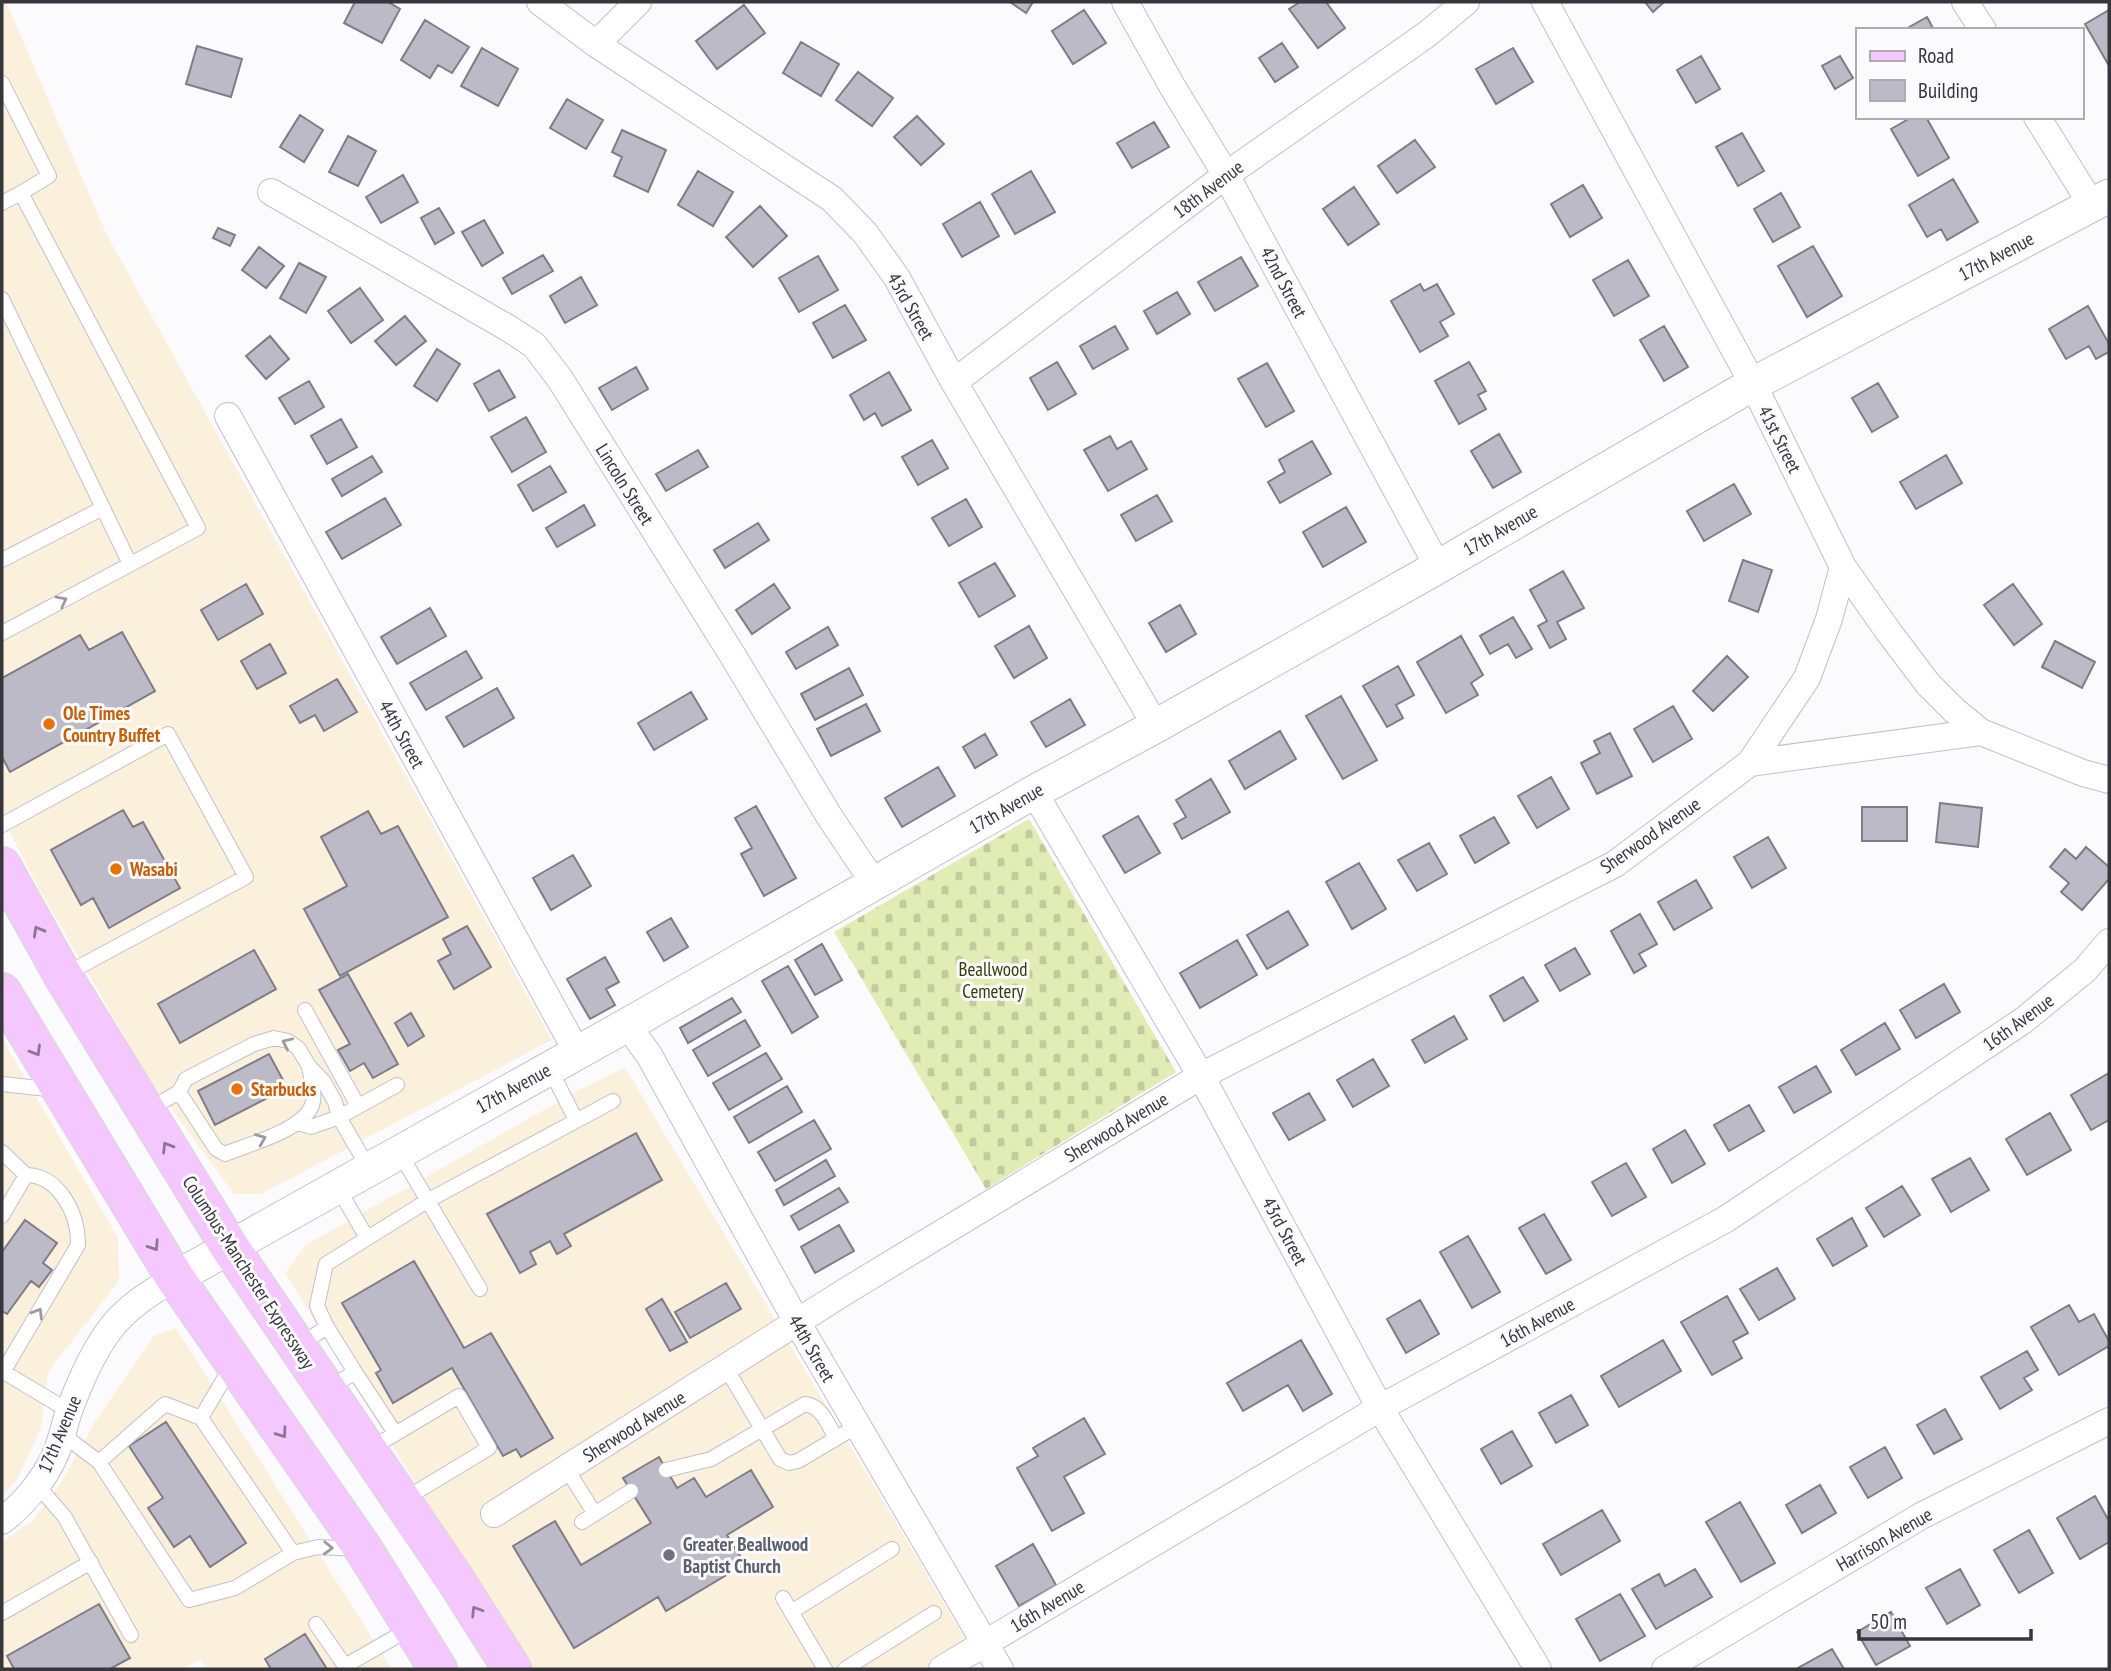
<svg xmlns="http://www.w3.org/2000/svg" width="2111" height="1671" font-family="'PT Sans Narrow',sans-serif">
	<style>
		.commercial { fill: #fbf0db }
		.cemetery { fill: url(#cemetery-stones) }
		.building { fill: #bdbac7; stroke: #7f7c88; stroke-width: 2 }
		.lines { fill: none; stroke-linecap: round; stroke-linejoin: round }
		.service-casing { stroke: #c3bfcc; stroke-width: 16 }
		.minor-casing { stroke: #c3bfcc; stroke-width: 28 }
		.tertiary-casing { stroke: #c3bfcc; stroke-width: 35 }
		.primary-casing { stroke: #d7d7d8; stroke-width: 40 }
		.service { stroke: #fff; stroke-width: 14 }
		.minor { stroke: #fff; stroke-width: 26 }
		.tertiary { stroke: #fff; stroke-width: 33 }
		.primary { stroke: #f5c7ff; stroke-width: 38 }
		.oneway { stroke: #9b9a9d }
		.oneway2 { stroke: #8c7793 }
		.food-dot { fill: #e8710a; stroke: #fbfbfd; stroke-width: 2.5 }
		.worship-dot { fill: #6b7280; stroke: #fbfbfd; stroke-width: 2.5 }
		.labels { text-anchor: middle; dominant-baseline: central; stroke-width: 6; stroke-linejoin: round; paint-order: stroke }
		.street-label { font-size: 19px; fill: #37363b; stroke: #fbfbfd }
		.food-label { font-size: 19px; font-weight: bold; fill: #c56008; stroke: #fbfbfd; text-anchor: start }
		.park-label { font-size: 19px; fill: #363c06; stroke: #fbfbfd }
		.worship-label { font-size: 19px; font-weight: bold; fill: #5b616d; stroke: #fbfbfd; text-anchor: start }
	</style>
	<defs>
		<pattern id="cemetery-stones" width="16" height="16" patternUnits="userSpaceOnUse" patternTransform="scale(1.75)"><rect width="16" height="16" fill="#e2ecb5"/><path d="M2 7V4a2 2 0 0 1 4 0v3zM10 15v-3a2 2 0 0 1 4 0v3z" fill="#c2cb9d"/></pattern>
	</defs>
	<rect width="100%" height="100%" fill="#fbfbfd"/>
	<path class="commercial" d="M2 2H6L107 235 552 1040 261 1194H234L146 1074 38 887 2 817Z
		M2 1038 118 1238 119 1281 48 1372 41 1428 17 1480 2 1495Z
		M625 1067 968 1644 925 1669H531L285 1273 306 1245 579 1090Z
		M176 1328 392 1669H207L201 1659 182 1669H2V1542L33 1520 62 1481 94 1423 154 1336Z"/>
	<path class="cemetery" d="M1029 819 1176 1072 986 1189 834 932Z"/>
	<path class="building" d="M355 2H388L400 9 382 43 344 23Z
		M1010 2H1033L1026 13Z
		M1300 2H1326L1345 28 1318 48 1289 9Z
		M1645 2H1664L1653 12Z
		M744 5 765 33 717 69 696 41Z
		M1084 10 1106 43 1073 64 1052 31Z
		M2109 10V63L2108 64 2085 24Z
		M1927 17 1934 30H1904Z
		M425 20 469 47 452 73 438 65 430 78 401 60Z
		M801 42 839 64 821 96 783 73Z
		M1282 43 1298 67 1275 82 1259 58Z
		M197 46 242 59 231 97 186 84Z
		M482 48 518 69 498 106 461 86Z
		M1513 48 1533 82 1496 104 1476 69Z
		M1701 56 1720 89 1696 103 1677 70Z
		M1840 56 1853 78 1835 89 1822 66Z
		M858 72 893 98 872 126 836 100Z
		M567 99 603 120 586 149 550 128Z
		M300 115 323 130 304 162 280 147Z
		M917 116 944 144 921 165 894 137Z
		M1912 117H1926L1949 158 1918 176 1891 129Z
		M1154 122 1169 147 1132 168 1117 143Z
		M622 130 666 150 648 192 614 176 622 157 612 152Z
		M1742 133 1764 171 1738 186 1716 147Z
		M348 136 376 151 358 186 329 172Z
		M1415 140 1435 167 1397 193 1378 166Z
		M698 171 733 192 713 226 678 205Z
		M1031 171 1055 212 1015 234 992 194Z
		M403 175 418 202 381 223 366 197Z
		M1953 179 1978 222 1947 240 1941 229 1927 237 1909 205Z
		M1583 185 1602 218 1570 237 1551 204Z
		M1354 187 1379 224 1348 245 1323 209Z
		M1781 193 1800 227 1773 242 1754 209Z
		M980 202 999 236 962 257 943 224Z
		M760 206 787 236 753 267 726 237Z
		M439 208 454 233 435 244 421 218Z
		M484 220 503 253 482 266 462 232Z
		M218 228 235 235 230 246 213 238Z
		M1813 246 1842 296 1807 317 1778 266Z
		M259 247 284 266 266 288 242 270Z
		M543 255 553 271 512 294 503 278Z
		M818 256 838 290 799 312 779 278Z
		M1241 257 1258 286 1215 311 1198 282Z
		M1628 260 1649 296 1614 316 1593 280Z
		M299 263 326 277 306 313 280 298Z
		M581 277 597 305 565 323 550 296Z
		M1420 284 1424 291 1437 284 1454 314 1440 322 1448 336 1420 352 1391 301Z
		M360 288 383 320 351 343 328 311Z
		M1177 292 1190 314 1157 334 1144 311Z
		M845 305 866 340 833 358 813 323Z
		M2088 306 2109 344V352L2096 359 2089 346 2066 359 2049 329Z
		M405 316 426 341 396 365 375 341Z
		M1115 326 1128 349 1093 369 1080 346Z
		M1664 326 1688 367 1664 381 1640 340Z
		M270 336 289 359 266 379 246 356Z
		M437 349 460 364 437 401 414 386Z
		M1057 362 1076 394 1048 410 1030 378Z
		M1469 362 1486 391 1478 395 1486 409 1459 424 1435 381Z
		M1267 363 1294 411 1266 427 1238 379Z
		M636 367 648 389 612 410 599 388Z
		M499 370 515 397 489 411 474 384Z
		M889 372 911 410 882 426 875 413 864 420 850 395Z
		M309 381 324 407 295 424 279 398Z
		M1878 383 1898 417 1872 432 1852 398Z
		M526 417 546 452 512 472 491 437Z
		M341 419 357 447 327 464 311 436Z
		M1499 434 1521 472 1493 488 1471 451Z
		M1110 436 1117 449 1131 441 1147 469 1108 491 1084 450Z
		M932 440 948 468 918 485 902 457Z
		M1312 441 1331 474 1280 503 1268 482 1285 472 1279 460Z
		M698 450 708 467 666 491 656 474Z
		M1946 455 1962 483 1916 509 1900 482Z
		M372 456 382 472 342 496 332 479Z
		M550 466 566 492 533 511 518 485Z
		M1734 484 1751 514 1704 541 1687 511Z
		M1157 495 1172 521 1136 541 1121 515Z
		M385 498 401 525 342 559 326 532Z
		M966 499 982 527 949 546 932 518Z
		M584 505 595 525 557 547 546 528Z
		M1346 507 1366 542 1323 567 1303 532Z
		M758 523 769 540 725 568 714 550Z
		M1743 560 1772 570 1758 612 1729 601Z
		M995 563 1015 596 979 617 959 583Z
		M1563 571 1584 608 1557 622 1566 639 1550 648 1538 626 1547 621 1530 590Z
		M246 584 263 614 218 640 201 610Z
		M774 584 790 608 752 634 736 610Z
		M2013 584 2042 624 2014 645 1984 605Z
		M1180 605 1196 634 1166 652 1149 623Z
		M430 608 446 636 397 664 381 637Z
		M1513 617 1532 649 1516 658 1508 644 1490 654 1480 636Z
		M1029 626 1047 658 1014 678 995 646Z
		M828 627 838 645 796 669 786 652Z
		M122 632 155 691 10 772 2 757V678L80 635 89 650Z
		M1461 636 1483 675 1471 683 1478 695 1446 713 1417 662Z
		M2055 641 2095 662 2082 688 2042 667Z
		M270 644 286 673 257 689 241 661Z
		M466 651 482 678 426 710 410 683Z
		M1727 656 1748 677 1713 711 1693 691Z
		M1398 666 1414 695 1396 705 1403 718 1387 727 1363 686Z
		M849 668 863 695 815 720 801 694Z
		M337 679 357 712 324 731 315 715 300 723 290 706Z
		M497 688 514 718 464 747 446 717Z
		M691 692 707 719 654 750 638 723Z
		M1341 696 1377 760 1343 779 1306 716Z
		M1070 699 1085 725 1046 747 1031 722Z
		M866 704 880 731 831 756 817 729Z
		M1673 706 1692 739 1653 762 1634 729Z
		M1280 731 1296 759 1245 789 1229 761Z
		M1610 733 1632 776 1597 794 1581 763 1600 753 1594 741Z
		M985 734 997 755 975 768 963 747Z
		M938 767 955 796 902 827 885 798Z
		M1551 777 1569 809 1537 828 1518 796Z
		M1211 779 1230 812 1182 839 1174 824 1186 817 1176 800Z
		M1940 803 1982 808 1978 847 1936 842Z
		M756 806 796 878 764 896 741 854 752 848 735 818Z
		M1862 807H1907V841H1862Z
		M123 810 133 827 143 822 180 888 109 928 93 898 81 905 51 850Z
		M368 811 381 834 398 826 448 917 340 976 304 909 347 886 321 837Z
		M1138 816 1160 853 1125 873 1103 836Z
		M1494 817 1509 843 1475 863 1460 836Z
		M1768 837 1786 868 1752 888 1734 857Z
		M1429 843 1447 874 1417 891 1398 860Z
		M2086 847 2109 867V879L2082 910 2061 892 2069 883 2050 867 2065 849 2076 859Z
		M573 855 591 886 551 910 533 878Z
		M1359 863 1386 909 1352 929 1326 882Z
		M1696 880 1712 908 1674 930 1658 902Z
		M1288 911 1308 945 1267 969 1247 935Z
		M1640 914 1657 944 1639 954 1646 966 1634 973 1611 931Z
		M671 918 688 947 664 961 647 932Z
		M467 926 491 967 454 989 438 961 451 954 443 939Z
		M1237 940 1257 975 1200 1008 1180 973Z
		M822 944 842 980 815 995 795 960Z
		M1575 948 1590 974 1560 991 1545 965Z
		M254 950 276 989 180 1043 158 1004Z
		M605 957 619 982 606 989 615 1005 590 1019 567 979Z
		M788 966 818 1017 792 1033 762 981Z
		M348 974 398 1064 373 1078 364 1063 350 1071 338 1050 350 1044 319 990Z
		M1523 977 1538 1001 1504 1021 1490 996Z
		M1944 984 1960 1012 1916 1038 1900 1010Z
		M732 998 741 1012 688 1043 680 1028Z
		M411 1013 424 1036 408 1046 395 1023Z
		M1454 1016 1467 1039 1425 1063 1412 1040Z
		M745 1020 760 1046 708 1076 693 1050Z
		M1885 1023 1900 1049 1856 1075 1841 1050Z
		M766 1053 782 1079 729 1110 713 1083Z
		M269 1054 283 1080 271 1086 275 1094 215 1125 198 1091Z
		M1373 1059 1389 1086 1353 1107 1337 1080Z
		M1816 1066 1831 1092 1794 1113 1779 1087Z
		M2109 1073V1120L2091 1130 2071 1095Z
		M787 1086 802 1112 749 1143 734 1117Z
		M1309 1093 1325 1120 1289 1140 1273 1113Z
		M1749 1105 1764 1131 1729 1151 1714 1125Z
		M2050 1113 2071 1150 2027 1175 2006 1139Z
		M814 1120 831 1149 775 1181 758 1152Z
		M1685 1130 1705 1164 1672 1183 1653 1149Z
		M636 1133 662 1180 564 1234 571 1246 557 1254 550 1241 530 1252 536 1264 520 1273 487 1214Z
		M1970 1158 1989 1190 1951 1212 1932 1179Z
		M826 1160 835 1176 784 1205 776 1190Z
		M1626 1163 1646 1197 1612 1216 1592 1182Z
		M1902 1186 1920 1215 1884 1237 1866 1208Z
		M839 1188 848 1202 799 1230 791 1216Z
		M1544 1214 1571 1260 1546 1274 1519 1228Z
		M1852 1218 1867 1246 1833 1266 1817 1239Z
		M25 1220 57 1243 43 1263 52 1270 39 1287 31 1281 7 1314 2 1311V1252Z
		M839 1225 854 1251 815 1273 801 1247Z
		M1468 1236 1500 1292 1472 1308 1440 1252Z
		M414 1261 464 1348 491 1333 553 1438 521 1457 516 1449 503 1456 452 1368 393 1403 376 1373 381 1370 342 1303Z
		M1777 1268 1795 1299 1759 1320 1740 1289Z
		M726 1283 741 1309 690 1338 675 1312Z
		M1727 1296 1748 1333 1733 1341 1742 1358 1712 1375 1681 1322Z
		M662 1299 687 1342 670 1351 646 1309Z
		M1420 1300 1439 1334 1406 1353 1387 1319Z
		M2069 1305 2079 1322 2094 1314 2109 1341V1346L2059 1375 2031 1327Z
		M1301 1340 1332 1394 1303 1411 1288 1385 1243 1411 1227 1383Z
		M1663 1340 1681 1371 1619 1407 1601 1376Z
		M2027 1351 2038 1370 2024 1378 2032 1390 2000 1409 1981 1377Z
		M1571 1395 1588 1425 1556 1443 1539 1413Z
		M1945 1409 1962 1439 1934 1454 1917 1425Z
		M1084 1418 1105 1454 1064 1477 1084 1513 1052 1531 1017 1468 1038 1456 1033 1448Z
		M166 1422 246 1543 210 1567 190 1536 174 1547 148 1508 163 1498 129 1446Z
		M1512 1431 1532 1466 1501 1484 1481 1449Z
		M1885 1447 1902 1478 1868 1498 1850 1467Z
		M659 1457 677 1488 694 1478 706 1497 751 1470 773 1507 727 1535 745 1564 666 1611 658 1597 574 1648 513 1546 555 1521 581 1565 651 1523 623 1478Z
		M1820 1485 1836 1513 1802 1533 1786 1505Z
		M2095 1496 2109 1521V1542L2080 1559 2057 1518Z
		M1740 1502 1775 1563 1741 1582 1706 1522Z
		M1602 1510 1620 1541 1561 1575 1543 1544Z
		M2029 1530 2053 1573 2019 1593 1994 1550Z
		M1033 1544 1056 1585 1019 1606 996 1566Z
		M1695 1569 1712 1597 1656 1629 1632 1589 1659 1574 1665 1586Z
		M1960 1569 1980 1605 1947 1624 1926 1588Z
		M1620 1594 1645 1636 1600 1661 1576 1619Z
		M99 1604 130 1658 110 1669H14L7 1656Z
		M1891 1612 1910 1646 1876 1665 1857 1632Z
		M305 1634 327 1669H271L265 1659Z
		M1832 1649 1844 1669H1799L1798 1668Z"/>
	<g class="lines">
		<g class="service-casing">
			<path id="service" d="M2 83 49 176 21 193
				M2 203 21 193 198 528 2 633
				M2 299 130 564
				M2 560 103 508
				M2 825 168 734 246 877 64 975
				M305 1010 358 1106
				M550 1069 576 1120
				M2 1084 56 1090
				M179 1092 216 1149 225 1154C249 1144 309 1129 313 1101 315 1090 311 1078 309 1067
				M146 1111 179 1092 186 1079 254 1044 274 1038 288 1041 298 1048 309 1066 324 1082 335 1102 339 1117 369 1169
				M299 1123 311 1127 339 1117 397 1085
				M2 1152 26 1175
				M399 1152 480 1289
				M337 1186 367 1238
				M2 1216 26 1175C59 1175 79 1215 78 1245L3 1372
				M327 1327 317 1306 326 1264 427 1201 613 1101
				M298 1346 327 1327 355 1372 328 1389
				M726 1368 780 1459 789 1463 798 1461 857 1426
				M2 1371 69 1411
				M355 1372 395 1433
				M201 1418 232 1365
				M62 1434 99 1462 189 1600 235 1588 293 1553 318 1547 357 1549
				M368 1450 459 1396 489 1448 403 1500
				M99 1462 165 1404 201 1418 293 1553
				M566 1468 595 1514
				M666 1470 711 1459 805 1404C822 1406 828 1425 836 1438
				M37 1485 64 1516 131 1635
				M582 1522 631 1491
				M783 1598 825 1669
				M791 1612 892 1549
				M2 1613 91 1562
				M316 1624 345 1666 411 1628
				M845 1669 934 1613"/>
		</g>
		<g class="minor-casing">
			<path id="minor" d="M540 2 596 44 832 199 865 233 897 278 954 382 1156 726
				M1125 2 1172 86 1226 175 1438 567
				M1545 2 1753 384 1843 567 1888 631 1928 684 1955 711 1981 732 2083 773 2109 780
				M1965 2 1983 30
				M596 44 638 2
				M2037 117 2092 205
				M271 192 508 328 534 345 560 379 733 656 829 816 874 883
				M954 382 1226 175 1426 35 1466 2
				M228 416 577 1052
				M1750 763 1807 678 1829 619 1843 567
				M1034 792 1201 1076 1380 1408 1538 1669
				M627 1025 649 1055 797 1322 1000 1669
				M494 1514 846 1291 1201 1076 1615 864 1750 763 1981 732
				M2 1521C24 1504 44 1480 55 1455 61 1442 64 1427 68 1414 78 1386 91 1356 108 1332 125 1308 151 1292 175 1278
				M942 1669 1380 1408 1726 1219 2024 1020 2085 970 2109 942
				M1665 1669 1921 1516 2109 1421"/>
		</g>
		<g class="tertiary-casing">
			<path id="tertiary" d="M175 1278 627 1025 1034 792 1156 726 1438 567 1753 384 2109 196"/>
		</g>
		<g class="primary-casing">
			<path id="primary" d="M2 866 63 976 229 1246 455 1579 512 1669
				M2 992 175 1278 364 1550 438 1669"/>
		</g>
		<use href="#service" class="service"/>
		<use href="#minor" class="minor"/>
		<use href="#tertiary" class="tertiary"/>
		<use href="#primary" class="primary"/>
	</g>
	<defs><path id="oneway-chevron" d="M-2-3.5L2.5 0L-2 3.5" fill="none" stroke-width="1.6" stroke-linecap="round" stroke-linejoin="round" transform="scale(1.75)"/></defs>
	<g class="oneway">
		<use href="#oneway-chevron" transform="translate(62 601) rotate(-28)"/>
		<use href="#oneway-chevron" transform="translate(287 1043) rotate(-155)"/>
		<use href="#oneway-chevron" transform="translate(261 1139) rotate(-22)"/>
		<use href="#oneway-chevron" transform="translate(38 1313) rotate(-59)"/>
		<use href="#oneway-chevron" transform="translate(328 1548) rotate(2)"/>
	</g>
	<g class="oneway2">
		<use href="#oneway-chevron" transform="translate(38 931) rotate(-119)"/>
		<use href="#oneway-chevron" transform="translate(36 1051) rotate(59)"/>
		<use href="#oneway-chevron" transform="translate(167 1147) rotate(-121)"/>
		<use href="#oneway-chevron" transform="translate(154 1246) rotate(57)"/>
		<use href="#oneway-chevron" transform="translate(282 1433) rotate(55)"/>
		<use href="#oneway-chevron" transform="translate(476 1611) rotate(-122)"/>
	</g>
	<g class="food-dot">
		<circle cx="49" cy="724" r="7"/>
		<circle cx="116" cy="869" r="7"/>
		<circle cx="237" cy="1089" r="7"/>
	</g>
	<circle class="worship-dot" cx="669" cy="1555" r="7"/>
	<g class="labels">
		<g class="street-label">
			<text transform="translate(1208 189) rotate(-37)">18th Avenue</text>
			<text transform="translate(1996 256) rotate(-28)">17th Avenue</text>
			<text transform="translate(1284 282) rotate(62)">42nd Street</text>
			<text transform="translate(911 306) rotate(60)">43rd Street</text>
			<text transform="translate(1780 439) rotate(63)">41st Street</text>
			<text transform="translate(625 484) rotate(58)">Lincoln Street</text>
			<text transform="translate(1500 530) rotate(-30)">17th Avenue</text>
			<text transform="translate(402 734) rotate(61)">44th Street</text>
			<text transform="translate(1006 808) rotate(-30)">17th Avenue</text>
			<text transform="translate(1650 835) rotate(-35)">Sherwood Avenue</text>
			<text transform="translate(2018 1022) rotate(-36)">16th Avenue</text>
			<text transform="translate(513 1088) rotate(-29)">17th Avenue</text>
			<text transform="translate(1116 1127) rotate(-31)">Sherwood Avenue</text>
			<text transform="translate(1285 1231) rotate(62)">43rd Street</text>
			<text transform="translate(249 1272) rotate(57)">Columbus-Manchester Expressway</text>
			<text transform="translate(1537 1322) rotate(-29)">16th Avenue</text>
			<text transform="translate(812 1348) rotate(60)">44th Street</text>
			<text transform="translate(634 1426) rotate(-32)">Sherwood Avenue</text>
			<text transform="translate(59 1434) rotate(-67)">17th Avenue</text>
			<text transform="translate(1884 1539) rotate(-30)">Harrison Avenue</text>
			<text transform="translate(1047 1606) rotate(-31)">16th Avenue</text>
		</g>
		<g class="food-label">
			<text x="63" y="713">Ole Times<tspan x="63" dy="22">Country Buffet</tspan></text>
			<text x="130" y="869">Wasabi</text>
			<text x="251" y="1089">Starbucks</text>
		</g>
		<g class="park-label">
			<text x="993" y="969">Beallwood<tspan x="993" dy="22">Cemetery</tspan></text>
		</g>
		<g class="worship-label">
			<text x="683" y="1544">Greater Beallwood<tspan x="683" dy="22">Baptist Church</tspan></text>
		</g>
	</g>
	<rect width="2111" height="1671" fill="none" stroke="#37363b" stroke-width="7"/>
	<rect x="1856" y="28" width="228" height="91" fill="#fbfbfd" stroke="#adacaf" stroke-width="2"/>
	<rect x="1870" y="51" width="35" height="10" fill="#f5c7ff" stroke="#adacaf" stroke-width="2"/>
	<text x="1918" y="63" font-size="21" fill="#37363b">Road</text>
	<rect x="1870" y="80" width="35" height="21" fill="#bdbac7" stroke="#adacaf" stroke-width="2"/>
	<text x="1918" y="98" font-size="21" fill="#37363b">Building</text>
	<path d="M1859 1629v10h172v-10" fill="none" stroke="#37363b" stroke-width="3.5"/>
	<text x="1870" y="1629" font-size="21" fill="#37363b" stroke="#fbfbfd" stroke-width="5" paint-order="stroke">50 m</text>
</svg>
